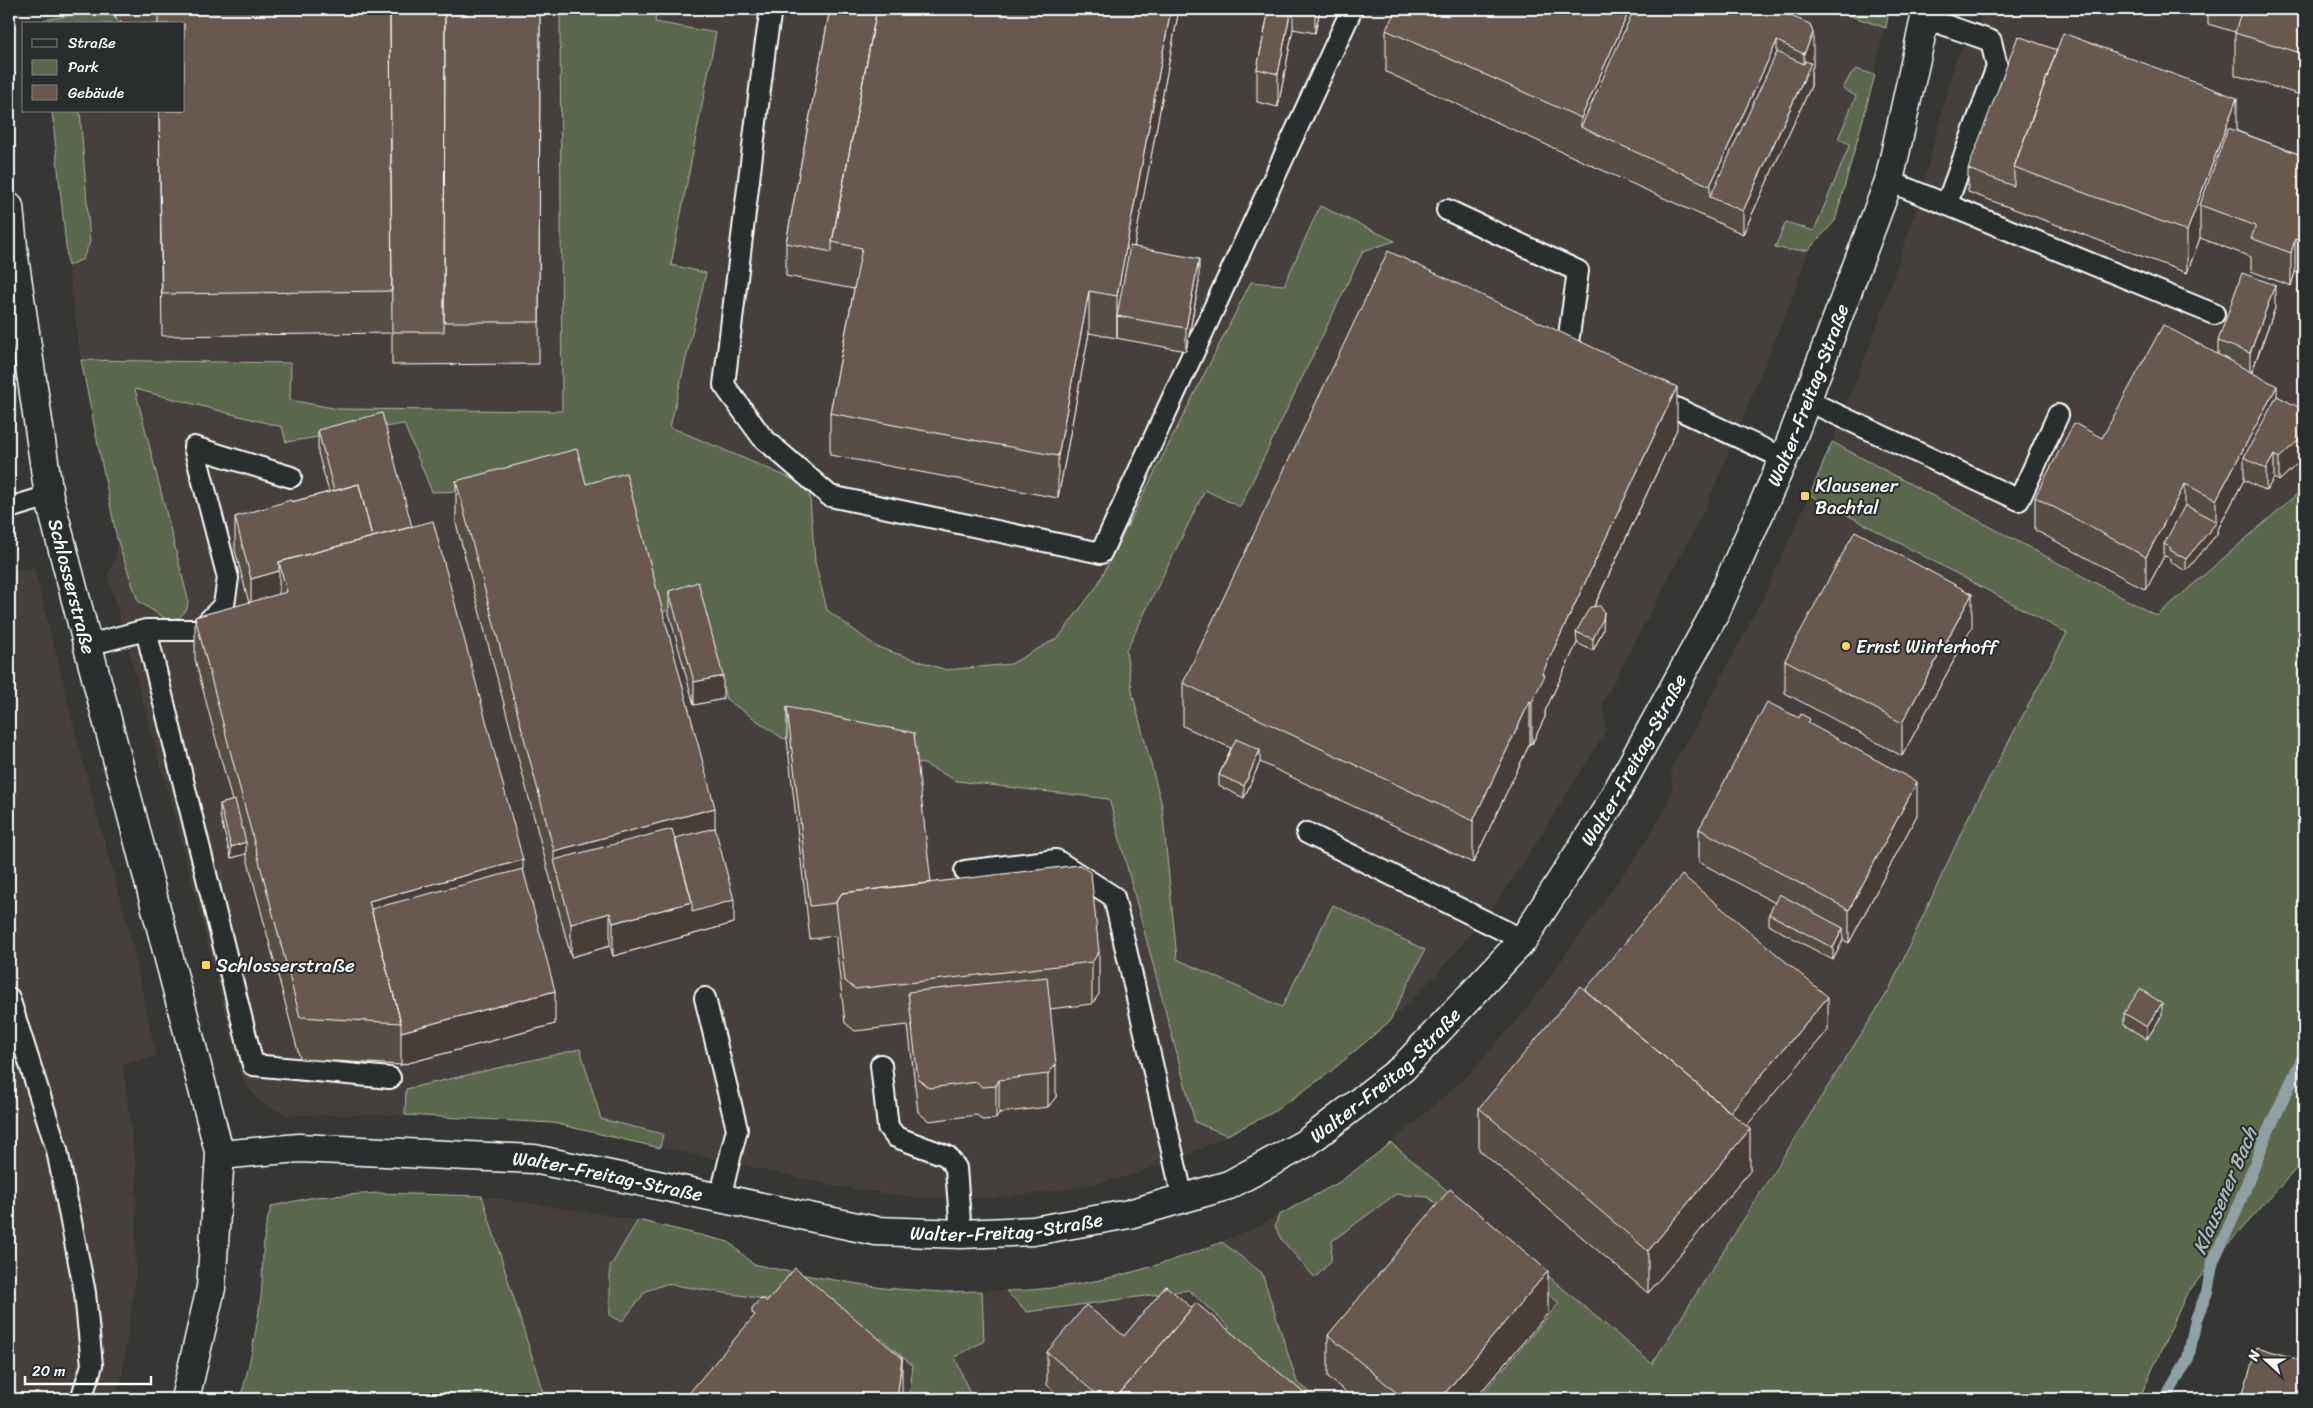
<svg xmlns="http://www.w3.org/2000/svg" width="2313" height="1408" font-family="Sriracha,sans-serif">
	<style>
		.built { fill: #45403c }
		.green { fill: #5c674e; stroke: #aeb3a6 }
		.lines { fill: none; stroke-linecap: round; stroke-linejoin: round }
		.stream { stroke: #8fa1a4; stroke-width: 12 }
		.service-casing { stroke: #fff; stroke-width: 24 }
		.tertiary-casing { stroke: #fff; stroke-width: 31 }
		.service { stroke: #2a2d2e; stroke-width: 20 }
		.tertiary { stroke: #2a2d2e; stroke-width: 28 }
		.wall { fill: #594d43; stroke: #fff }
		.shaded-wall { fill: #483e37; stroke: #fff }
		.building { fill: #67594e; stroke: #fff }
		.poi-dot { fill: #ffd166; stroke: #2a2d2e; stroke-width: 2 }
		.labels { text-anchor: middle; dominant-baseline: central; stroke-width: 4; stroke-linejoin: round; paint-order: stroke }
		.street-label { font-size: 19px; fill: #fff; stroke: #2a2d2e }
		.poi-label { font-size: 19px; fill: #fff; stroke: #2a2d2e; text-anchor: start }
		.water-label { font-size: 20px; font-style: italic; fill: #abb9bb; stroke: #2a2d2e }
	</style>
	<rect width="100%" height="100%" fill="#363634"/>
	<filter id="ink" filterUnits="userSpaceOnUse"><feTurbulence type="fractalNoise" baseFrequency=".02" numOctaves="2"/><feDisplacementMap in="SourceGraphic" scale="10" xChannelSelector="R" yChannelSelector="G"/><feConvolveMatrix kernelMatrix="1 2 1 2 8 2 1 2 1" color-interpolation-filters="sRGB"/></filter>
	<g filter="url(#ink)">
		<path class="built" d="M42 9H1889L1859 138 1835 221 1808 251 1792 299 1705 509 1603 703 1606 731 1526 859 1491 910 1438 973 1389 1022 1329 1073 1272 1113 1194 1152 1130 1176 1064 1190 993 1198H919L840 1187 553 1123 405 1115H288L260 1103 241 1076 180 836 108 575 116 557 117 539 81 360 68 266 52 111H184V24H43Z
			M1982 9H2304V488L2157 616 1832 442 1876 329 1918 203 1956 59 1979 22Z
			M1810 495 2068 633 1969 816 1889 989 1652 1364 1613 1399H545L482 1196 638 1220 729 1242 753 1264 883 1288 942 1292 1029 1290 1103 1279 1180 1259 1259 1226 1341 1181 1391 1143 1466 1077 1529 1006 1637 855 1667 806 1672 786 1671 767 1695 728 1765 593Z
			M34 567 90 789 130 934 156 1056 123 1065 137 1176 135 1284 121 1381 113 1399H9V571Z"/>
		<path class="green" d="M560 9H657L655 22 716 33 671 265 706 273 670 427 809 486 815 562 827 610 877 647 946 670 1011 664 1059 637 1097 586 1251 282 1284 285 1320 206 1395 241 1363 251 1240 507 1205 490 1126 651 1133 696 1162 806 1177 959 1282 1007 1333 905 1425 950 1389 1022 1329 1073 1272 1113 1227 1135 1195 1122 1109 799 957 781 924 764 782 738 726 699 700 602 655 614 578 489 432 492 404 424 286 442 282 427 135 389 188 599 187 609 179 618 166 619 138 601 117 539 81 360 291 363 290 400 338 409 562 411Z
			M1831 9H1889L1886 28Z
			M107 10 121 24H43V20Z
			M1856 69 1875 75 1835 221 1808 250H1788L1775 247 1786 222 1814 231 1850 144 1838 139 1856 96 1843 89 1850 75Z
			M52 111H80L90 242 83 259 68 266Z
			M1832 442 2157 616 2304 488V1160L2213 1261 2186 1295 2139 1399H1478L1559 1303 1428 1197 1396 1194 1332 1241 1331 1261 1315 1278 1281 1239 1275 1226 1279 1215 1341 1181 1391 1143 1652 1364 1889 990 1969 816 2067 633 1810 495Z
			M580 1049 601 1119 663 1134 660 1148 553 1123 405 1115 406 1089Z
			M378 1193 482 1196 545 1399H240C250 1366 256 1332 261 1297 264 1267 260 1234 272 1206L314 1197Z
			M638 1220 729 1242 753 1264 804 1275 883 1288 942 1292 982 1291 984 1341 955 1357 972 1399H909L913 1366 882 1339 849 1341 804 1305 666 1284 646 1291 622 1322 610 1315V1267Z
			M1222 1242 1262 1273 1297 1382 1319 1399H1270L1215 1353 1229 1327 1189 1290 1027 1312 1006 1291C1080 1290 1154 1269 1222 1242Z"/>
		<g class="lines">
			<path class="stream" d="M2165 1399 2188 1359 2196 1319 2207 1292 2213 1261 2235 1214 2268 1131 2304 1055"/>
			<g class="service-casing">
				<path id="service" d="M771 9 765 48 724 385 762 437 830 496 1101 553 1352 9
					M1925 18 1991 41 1997 67 1947 203
					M1889 181 2214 314
					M1447 210 1578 271 1566 357 1571 359
					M1654 398 1783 458
					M1806 400 2019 500 2058 415
					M9 508 49 496
					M146 630 253 1065 390 1078
					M88 645 146 630H200L224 605 228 578 194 447 291 477
					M1307 833 1523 940
					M965 871 1056 860 1114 897 1183 1199
					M9 998 57 1150 85 1293 92 1365 81 1399
					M705 998 737 1129 720 1198
					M881 1065 888 1127 896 1137 947 1156 956 1168 961 1234"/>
			</g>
			<g class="tertiary-casing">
				<g id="tertiary">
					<path id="s1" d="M9 207 14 257 49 496 220 1155 211 1288 185 1399"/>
					<path id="s2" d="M220 1155 299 1148 534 1159 876 1231 961 1234 1033 1231 1129 1214 1229 1185 1306 1143 1403 1068 1523 940 1609 806 1715 613 1788 449 1889 181 1927 9"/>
				</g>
			</g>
			<use href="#service" class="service"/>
			<use href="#tertiary" class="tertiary"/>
		</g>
		<path class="wall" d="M115 9H540L539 364 392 365V333L162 336 159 111H184V24H123L115 16Z
			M830 9H1179L1134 246 1199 282 1186 351 1089 333 1058 498 830 455V413L854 289 786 276V243Z
			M1269 9H1320L1315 33 1293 29 1278 107 1257 102V69Z
			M2208 9H2304V96L2235 75V32L2208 24Z
			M1789 15 1813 66 1811 71V86L1743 234 1386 72V30Z
			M2237 131 2304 156V264L2303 263 2299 273 2295 272 2291 286 2251 271V257L2200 238 2187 273 1968 192V169Z
			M2275 308 2252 372 2277 396 2298 463 2279 481 2274 478 2266 491 2244 480 2217 531V534L2186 571 2170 562V558L2164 556 2146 590 2035 530V497L2102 438 2218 354V341Z
			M1677 429 1594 607 1603 630 1593 651 1577 643 1545 711V717L1532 744 1530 743 1473 863 1260 762 1244 798 1219 786V775L1231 748 1183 726V683Z
			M318 430 412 527 523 869 555 1024 401 1065 300 1059 246 854 231 858 220 816V804L232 801 195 659V617L249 603 235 550V517L329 492 318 453Z
			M456 481 586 484 715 828 734 923 613 956 610 946 571 957 456 523Z
			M669 591 723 699 694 705 669 613Z
			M1972 627 1902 756 1785 693V660Z
			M787 707 931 883 1080 865 1099 994 1092 1004 1050 1009 1056 1097 1048 1107 999 1113 996 1119 982 1120 977 1115 929 1121 918 1112 908 1025 855 1031 845 1023 836 944V936L810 939 787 740Z
			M1810 725 1917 815 1849 943 1843 940 1833 960 1769 925V914L1775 903 1699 862V829Z
			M1585 990 1828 1030 1746 1126 1750 1171 1648 1293 1479 1150V1108Z
			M2124 1013 2162 1015 2147 1039 2124 1025Z
			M1192 1308 1311 1399H1063L1047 1385V1352L1124 1336Z
			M1548 1313 1475 1399H1354L1328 1377V1335Z
			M2304 1361V1399H2241Z"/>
		<path class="shaded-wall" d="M1171 9H1179L1121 316H1117V338V296Z
			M1291 9H1293V29L1278 107V74Z
			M1315 9H1320L1315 33Z
			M1630 9H1649L1581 127V118Z
			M1813 33V66L1811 71V86L1743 234V211L1804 79V54Z
			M1777 41V74L1710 197V186Z
			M2237 98V140L2200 205V238L2187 273V231Z
			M2303 230V263L2299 273V240Z
			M2295 239V272L2291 286V253Z
			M1199 259V282L1186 351V328Z
			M2275 285V308L2250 376V353Z
			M1089 291V333L1058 498V456Z
			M2277 386V419L2244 457V480L2217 531V534L2186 571V559L2216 523V500Z
			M1677 387V429L1581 634 1576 632 1577 643 1545 711V717L1532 744V702L1542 674Z
			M2304 429V452L2298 463 2279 481V458Z
			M2274 455V478L2266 491V469Z
			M2185 484V517L2164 544V556L2146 590V557Z
			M279 571V604L251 612V579Z
			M1972 594V627L1902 756V723Z
			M1604 612 1603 630 1593 651V639Z
			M723 676V699L694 705V682Z
			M1530 701V743L1473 863V821Z
			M1260 750V762L1244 798V786Z
			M1917 782V815L1849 943V910Z
			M715 808V850L554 860V851Z
			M246 842V854L231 858V847Z
			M523 860V902L377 940 369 901Z
			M734 900V923L613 956V923L692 902Z
			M610 913V946L571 957V924Z
			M1843 928V940L1833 960V948Z
			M1099 952V994L1092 1004V962Z
			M555 991V1024L401 1065V1032Z
			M1828 997V1030L1725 1151V1118Z
			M2162 1003V1015L2147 1039V1027Z
			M1056 1064V1097L1048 1107V1074Z
			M999 1080V1113L996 1119V1086Z
			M1750 1129V1171L1648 1293V1251Z
			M1548 1271V1313L1475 1399H1440Z
			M902 1358V1399H897Z
			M2303 1387V1399H2299Z"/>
		<path class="building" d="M158 9H390L392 291 162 294 159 111H184V24H158Z
			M390 9H445L444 332H392Z
			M445 9H540L539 322H444Z
			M830 9H877L832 242V252L786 243Z
			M877 9H1171L1117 296 1089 291 1058 456 830 413 862 248 832 242Z
			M1269 9H1291L1278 74 1257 69Z
			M1396 9H1630L1581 118 1386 30Z
			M1634 9H1788L1786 14 1810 24 1813 33 1804 54 1777 41 1710 186 1581 127Z
			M2233 9H2242V11Z
			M2242 9H2304V54L2235 33Z
			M2063 33 2237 98 2187 231 2014 167Z
			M2018 36 2057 50 2014 167V186L1968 169Z
			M1777 52 1804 64 1805 61 1811 63 1743 211 1710 197Z
			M2228 128 2304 156V231L2303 230 2299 240 2295 239 2291 253 2251 238 2256 226 2200 205Z
			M1130 246 1199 259 1186 328 1117 316Z
			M1388 251 1677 387 1542 674 1545 675 1532 702 1530 701 1473 821 1183 683Z
			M2242 273 2275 285 2250 353 2218 341Z
			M2163 325 2277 386 2216 500 2185 484 2146 557 2035 497 2074 423 2102 438Z
			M2277 396 2304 410V429L2298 441 2279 458 2274 455 2266 469 2244 457Z
			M382 413 412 527 372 537 359 484 334 491 318 430Z
			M577 449 586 484 626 473 715 808 554 851 456 481Z
			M359 484 372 537 279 562V571L251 579 235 517 291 500 292 502Z
			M2185 505 2217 522 2186 559 2170 550 2171 548 2164 544Z
			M433 521 523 860 369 901 401 1023 300 1017 195 617 287 592 279 562Z
			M1855 531 1972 594 1902 723 1785 660Z
			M698 582 723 676 694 682 669 591Z
			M1600 606 1604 612 1603 619 1593 639 1576 632 1590 607Z
			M1767 702 1799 718 1801 714 1810 719 1808 723 1917 782 1849 910 1699 829Z
			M787 707 914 733 931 883 842 893 836 902V903L810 906Z
			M1236 739 1260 750 1244 786 1219 775Z
			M235 800 246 842 231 847 220 804Z
			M715 828 734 900 692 912V902L675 838Z
			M672 829 692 902 613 923 610 913 571 924 554 860Z
			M1080 865 1091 873 1099 952 1092 962 855 989 845 981 836 902 842 893Z
			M523 869 555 991 401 1032V1023L371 909Z
			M1682 875 1828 997 1730 1112 1585 990Z
			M1779 894 1843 928 1833 948 1769 914Z
			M1047 977 1056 1064 1048 1074 999 1080 996 1086 982 1087 977 1082 929 1088 918 1079 908 992Z
			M1580 986 1750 1129 1648 1251 1479 1108Z
			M2140 989 2162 1003 2147 1027 2124 1013Z
			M1450 1189 1548 1271 1440 1399H1404L1328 1335Z
			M795 1268 902 1358 897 1399H684L755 1315 752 1313V1308L759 1300 764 1299 767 1302Z
			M1166 1286 1192 1308 1115 1399H1102L1047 1352 1086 1305 1124 1336Z
			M1196 1303 1311 1399H1115Z
			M2257 1347 2304 1361V1388L2303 1387 2299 1399H2241Z"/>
	</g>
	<g class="poi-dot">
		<rect x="1800" y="491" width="10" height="10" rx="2.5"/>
		<circle cx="1846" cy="646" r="5"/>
		<rect x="201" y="960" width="10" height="10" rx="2.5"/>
	</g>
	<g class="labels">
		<g class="street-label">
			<text stroke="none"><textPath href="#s2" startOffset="2025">Walter-Freitag-Straße</textPath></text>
			<text stroke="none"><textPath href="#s1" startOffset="385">Schlosserstraße</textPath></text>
			<text stroke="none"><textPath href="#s2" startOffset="1620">Walter-Freitag-Straße</textPath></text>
			<text stroke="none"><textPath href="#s2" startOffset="1215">Walter-Freitag-Straße</textPath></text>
			<text stroke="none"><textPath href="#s2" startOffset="390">Walter-Freitag-Straße</textPath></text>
			<text stroke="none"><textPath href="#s2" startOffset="795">Walter-Freitag-Straße</textPath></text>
		</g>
		<g class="poi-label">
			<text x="1815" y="485">Klausener<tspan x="1815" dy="22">Bachtal</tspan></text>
			<text x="1856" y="646">Ernst Winterhoff</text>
			<text x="216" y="965">Schlosserstraße</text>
		</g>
		<g class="water-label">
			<text transform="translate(2225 1191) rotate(-67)">Klausener Bach</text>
		</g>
	</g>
	<rect width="2313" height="1408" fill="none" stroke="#2a2d2e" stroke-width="30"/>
	<rect x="15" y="15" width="2283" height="1378" fill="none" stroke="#fff" stroke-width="2" filter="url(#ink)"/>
	<rect x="22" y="22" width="162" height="90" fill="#2a2d2e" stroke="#7f8182"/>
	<rect x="32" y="39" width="25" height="8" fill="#2a2d2e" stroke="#7f8182"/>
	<text x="68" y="48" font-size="15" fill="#ffffff">Straße</text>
	<rect x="32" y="60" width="25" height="15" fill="#5c674e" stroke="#7f8182"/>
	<text x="68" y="72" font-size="15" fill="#ffffff">Park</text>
	<rect x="32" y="85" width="25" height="15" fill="#67594e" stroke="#7f8182"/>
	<text x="68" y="98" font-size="15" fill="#ffffff">Gebäude</text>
	<g transform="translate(2266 1360) rotate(291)" stroke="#2a2d2e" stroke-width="4" paint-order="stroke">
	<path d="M0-4L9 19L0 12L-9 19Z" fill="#ffffff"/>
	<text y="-8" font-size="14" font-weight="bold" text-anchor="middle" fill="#ffffff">N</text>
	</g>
	<path d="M25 1376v8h126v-8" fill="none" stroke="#ffffff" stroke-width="2.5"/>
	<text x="32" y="1376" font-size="15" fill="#ffffff" stroke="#2a2d2e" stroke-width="4" paint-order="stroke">20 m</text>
</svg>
